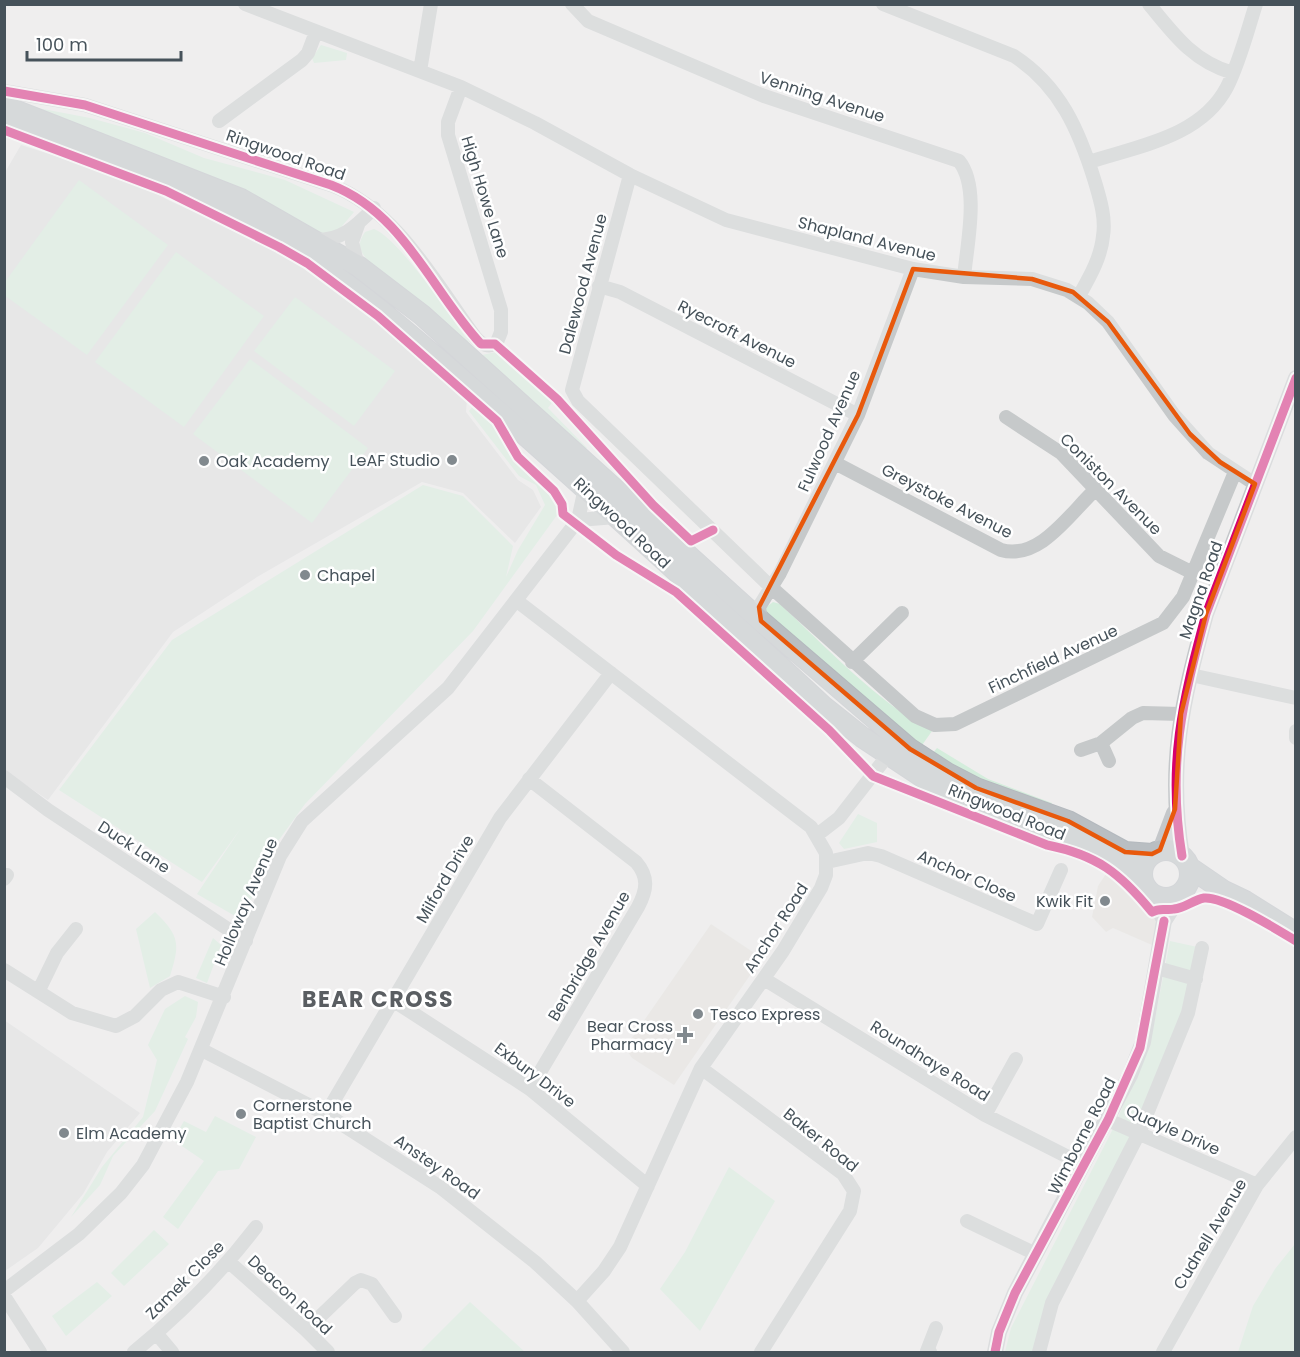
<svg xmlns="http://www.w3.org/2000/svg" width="1300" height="1357" font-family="Poppins,sans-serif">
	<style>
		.commercial { fill: #e4e1dc }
		.education { fill: #ddddde }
		.green { fill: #d4eddc }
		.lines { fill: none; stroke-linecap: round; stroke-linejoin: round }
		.highway-casing { stroke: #b4b9be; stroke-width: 22 }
		.minor { stroke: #c6c9ca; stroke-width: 14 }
		.major { stroke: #c4c7ca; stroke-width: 16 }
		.highway { stroke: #b9bec2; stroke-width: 20 }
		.cycleway-casing { stroke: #fff; stroke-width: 13 }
		.cycleway { stroke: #d6006c; stroke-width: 9 }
		.marked { fill: none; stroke: #e8590c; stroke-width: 4.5; stroke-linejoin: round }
		.poi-dot { fill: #81898e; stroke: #fff; stroke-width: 2 }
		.labels { text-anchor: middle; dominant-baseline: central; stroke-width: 5; stroke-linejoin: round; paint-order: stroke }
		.street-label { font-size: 16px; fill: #46525a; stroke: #fff }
		.poi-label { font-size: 16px; fill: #46525a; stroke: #fff; text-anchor: start }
		.district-label { font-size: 22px; font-weight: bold; letter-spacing: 1.5px; fill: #5a5e62; stroke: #fff }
	</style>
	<rect width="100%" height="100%" fill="#efeeee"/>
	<path class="commercial" d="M1113 863 1144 885 1150 893 1161 949 1113 928 1106 932 1092 917 1098 886Z
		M711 924 762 958 674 1085 632 1058 625 1048Z"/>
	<path class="education" d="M21 145 130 180 170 201 279 250 319 275 432 365 467 399 466 412 518 480 533 490 541 507 515 543 463 493 422 482 257 577 173 632 48 800 5 771 4 174Z
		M4 1020 140 1113 107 1152 83 1194 38 1248 5 1271Z"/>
	<path class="green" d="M321 45 347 53 346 60 314 63 312 58Z
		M22 105 90 118 145 133 204 158 285 180 354 212 337 232 323 234 279 211Z
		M79 180 168 245 87 355 4 295 5 282Z
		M374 229C400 239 457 325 476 352L482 355 496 352 553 401 548 408 587 448 584 451 367 260C359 249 357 244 365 232Z
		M176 252 264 316 184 427 95 362Z
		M295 297 395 371 354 426 254 351Z
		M250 359 368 448 312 523 193 434Z
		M474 405 495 425 517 461 553 494 560 511 473 631 305 804 273 848 248 907 235 916 197 894 241 828 202 882 59 790 172 640 423 485 463 496 513 546 506 577 518 550 545 505 536 485 519 476 469 411Z
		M773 602 780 604C824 645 879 704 932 731L920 748 765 614V608Z
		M937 748 988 779 1052 803 1050 808 980 782 931 755Z
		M858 814 877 823V842L844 849 839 843Z
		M155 912C180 936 180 944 170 976L150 988 136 929Z
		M213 938 221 945 207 983 196 978Z
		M1170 941 1202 948 1188 1013 1052 1303 1039 1352H1005L1011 1328 1116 1123 1153 1029Z
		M185 996 198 1002 196 1017 185 1037 188 1039 155 1111 113 1156 100 1185 71 1217 102 1167 143 1117 157 1060 148 1045 165 1009Z
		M215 1116 256 1137 239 1169 218 1171 178 1229 163 1217 204 1161 173 1140 184 1121 206 1132Z
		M729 1167 775 1201 700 1331 660 1289 685 1252Z
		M154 1230 169 1244 124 1286 111 1273Z
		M1295 1244V1352H1238L1253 1306 1275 1269Z
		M97 1282 112 1296 66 1336 52 1316Z
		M470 1302 525 1352H420Z"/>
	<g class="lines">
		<g class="highway-casing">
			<path id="highway" d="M4 106 241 199 358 266 422 315 761 621 910 749 947 773 976 788 1068 821 1125 852 1152 854
				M4 120C97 158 196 187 281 239 363 290 432 354 505 417 612 512 718 609 823 706L862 737 924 778 965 799 1081 842 1142 880
				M1142 874a24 24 0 1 1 48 0a24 24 0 1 1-48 0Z
				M1189 867 1224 891 1245 901 1296 933"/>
		</g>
		<path class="minor" d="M245 4 461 87 535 123 630 175 726 220 913 269 964 277 1032 279 1067 290 1088 303 1108 322 1174 415 1208 453 1255 484
			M572 4 588 21 764 96 959 161C980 187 967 244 964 277
			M883 4 1014 56C1060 86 1079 130 1095 182 1100 199 1106 218 1103 236 1101 258 1089 278 1079 296
			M1149 4C1174 35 1194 62 1233 73
			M420 71 431 4
			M4 91 85 105 331 185C397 210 435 283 475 337 481 344 489 349 497 342L501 332V310L448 135V122L461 87
			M219 121 302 60 308 53 316 32
			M1089 162C1138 146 1201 137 1227 87 1240 61 1247 32 1256 4
			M630 175 572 390 578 401 772 588 915 716 935 725 955 724 1163 623 1183 597 1235 472
			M316 240C343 240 356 226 374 208
			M358 266 352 242 358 225
			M599 286 620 292 858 415
			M1006 417 1061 453 1159 556 1193 573
			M835 463 1001 550C1040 561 1070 513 1096 489
			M585 488 578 520 616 517
			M517 601 811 827 826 853V875L821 888 783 951 701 1068 620 1247 604 1271 577 1301
			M761 621 759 607 780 573 858 415 913 269
			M852 662 902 613
			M1191 675 1296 698
			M1296 731V738
			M1101 743 1109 761
			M1081 750 1101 743 1132 718 1143 713 1181 714
			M4 777 48 810 246 941
			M529 779 636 862C649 877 647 890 638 907L530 1089
			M817 835 839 818 888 755
			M827 862 868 853 881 856 1037 924 1061 870
			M4 879 7 875
			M1157 968 1196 979
			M4 970 72 1013 116 1026 135 1016 161 990 178 982 224 997
			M764 979 985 1115 1082 1164
			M39 990 57 953 76 929
			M394 1001 530 1089 648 1186
			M202 1050 326 1114 440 1187 535 1262 577 1301 623 1352
			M701 1068 843 1174 854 1191 850 1211 761 1352
			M326 1114 500 818 611 673
			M985 1115 1016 1059
			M1108 1120 1257 1185
			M967 1221 1036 1254
			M229 1262 306 1330 328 1352
			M4 1291 79 1234 121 1193 143 1165 187 1082 280 856 302 821 448 688 578 520
			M4 1296 40 1352
			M306 1330 355 1283 361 1280 372 1284 395 1316
			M156 1333 172 1352
			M134 1352C179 1315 220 1274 256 1227
			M930 1352 927 1351 936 1328
			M1039 1352 1052 1303 1139 1133 1188 1013 1202 948
			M1163 1352 1257 1185 1296 1137"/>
		<path class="major" d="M1160 850 1174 813
			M1182 856C1167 765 1182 702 1206 614L1296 378
			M1154 895 1164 921
			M995 1352 999 1332 1015 1293 1130 1075 1143 1042 1164 921 1183 891"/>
		<use href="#highway" class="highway"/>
		<g class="cycleway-casing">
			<path id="cycleway" d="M4 91 85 105 331 185C404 213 431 290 481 344H495L557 399 653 505 691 541 713 530
				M4 130 166 191 279 247 307 263 378 316 497 421 518 457 554 491 562 504 563 514 616 555 676 592 829 730 873 776 1047 845C1097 855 1120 873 1152 912 1161 907 1166 911 1174 909 1185 908 1193 900 1204 898 1224 896 1278 930 1296 941
				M1182 856C1167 765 1182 702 1206 614L1296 378
				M995 1352 999 1332 1015 1293 1108 1120 1140 1048 1164 921"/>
		</g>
		<use href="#cycleway" class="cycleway"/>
	</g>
	<path d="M0 0H1300V1357H0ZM913 269 1032 279 1073 292 1108 322 1190 434 1220 462 1255 484 1206 614 1181 714 1175 809 1160 850 1152 854 1125 852 1068 821 976 788 910 749 761 621 759 607 858 415Z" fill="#efeeee" fill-opacity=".55" fill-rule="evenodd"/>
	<path class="marked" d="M913 269 1032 279 1073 292 1108 322 1190 434 1220 462 1255 484 1206 614 1181 714 1175 809 1160 850 1152 854 1125 852 1068 821 976 788 910 749 761 621 759 607 858 415Z"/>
	<g class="poi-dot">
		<circle cx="452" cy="460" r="6"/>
		<circle cx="204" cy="461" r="6"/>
		<circle cx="305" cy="575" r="6"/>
		<circle cx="1105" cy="901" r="6"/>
		<circle cx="698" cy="1014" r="6"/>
		<path d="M682 1026h6v6h6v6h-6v6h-6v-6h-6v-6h6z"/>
		<circle cx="241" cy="1114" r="6"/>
		<circle cx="64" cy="1133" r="6"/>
	</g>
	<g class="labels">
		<g class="street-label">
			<text transform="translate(822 97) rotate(18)">Venning Avenue</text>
			<text transform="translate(286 155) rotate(19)">Ringwood Road</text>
			<text transform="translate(485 197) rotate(73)">High Howe Lane</text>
			<text transform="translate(867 239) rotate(14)">Shapland Avenue</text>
			<text transform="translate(583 284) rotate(-75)">Dalewood Avenue</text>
			<text transform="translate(737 334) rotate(27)">Ryecroft Avenue</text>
			<text transform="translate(829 431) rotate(-66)">Fulwood Avenue</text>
			<text transform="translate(1111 484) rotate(45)">Coniston Avenue</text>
			<text transform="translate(947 501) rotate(27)">Greystoke Avenue</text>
			<text transform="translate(622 523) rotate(43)">Ringwood Road</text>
			<text transform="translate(1201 590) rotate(-71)">Magna Road</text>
			<text transform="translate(1053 659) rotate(-25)">Finchfield Avenue</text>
			<text transform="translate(1007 812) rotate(22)">Ringwood Road</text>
			<text transform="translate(134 847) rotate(33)">Duck Lane</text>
			<text transform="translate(967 876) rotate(24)">Anchor Close</text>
			<text transform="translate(445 879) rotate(-60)">Milford Drive</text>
			<text transform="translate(246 902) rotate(-67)">Holloway Avenue</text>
			<text transform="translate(776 928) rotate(-57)">Anchor Road</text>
			<text transform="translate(589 956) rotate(-60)">Benbridge Avenue</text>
			<text transform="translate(930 1061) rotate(32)">Roundhaye Road</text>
			<text transform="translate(535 1075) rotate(37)">Exbury Drive</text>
			<text transform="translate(1173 1130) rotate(24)">Quayle Drive</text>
			<text transform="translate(1082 1136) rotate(-63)">Wimborne Road</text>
			<text transform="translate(821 1140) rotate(39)">Baker Road</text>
			<text transform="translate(437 1167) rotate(35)">Anstey Road</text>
			<text transform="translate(1210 1234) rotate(-59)">Cudnell Avenue</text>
			<text transform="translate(185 1280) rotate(-45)">Zamek Close</text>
			<text transform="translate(290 1295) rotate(43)">Deacon Road</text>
		</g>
		<g class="poi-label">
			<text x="440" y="460" text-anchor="end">LeAF Studio</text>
			<text x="216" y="461">Oak Academy</text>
			<text x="317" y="575">Chapel</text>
			<text x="1093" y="901" text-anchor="end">Kwik Fit</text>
			<text x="710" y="1014">Tesco Express</text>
			<text x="673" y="1026" text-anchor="end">Bear Cross<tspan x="673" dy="18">Pharmacy</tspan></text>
			<text x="253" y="1105">Cornerstone<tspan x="253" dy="18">Baptist Church</tspan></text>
			<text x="76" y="1133">Elm Academy</text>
		</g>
		<g class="district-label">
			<text x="378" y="999">BEAR CROSS</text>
		</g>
	</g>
	<rect width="1300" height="1357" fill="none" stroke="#46525a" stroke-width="12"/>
	<path d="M27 51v9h154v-9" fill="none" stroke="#46525a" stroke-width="3"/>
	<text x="36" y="51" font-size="18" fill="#46525a" stroke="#ffffff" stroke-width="4.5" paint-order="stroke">100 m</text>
</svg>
